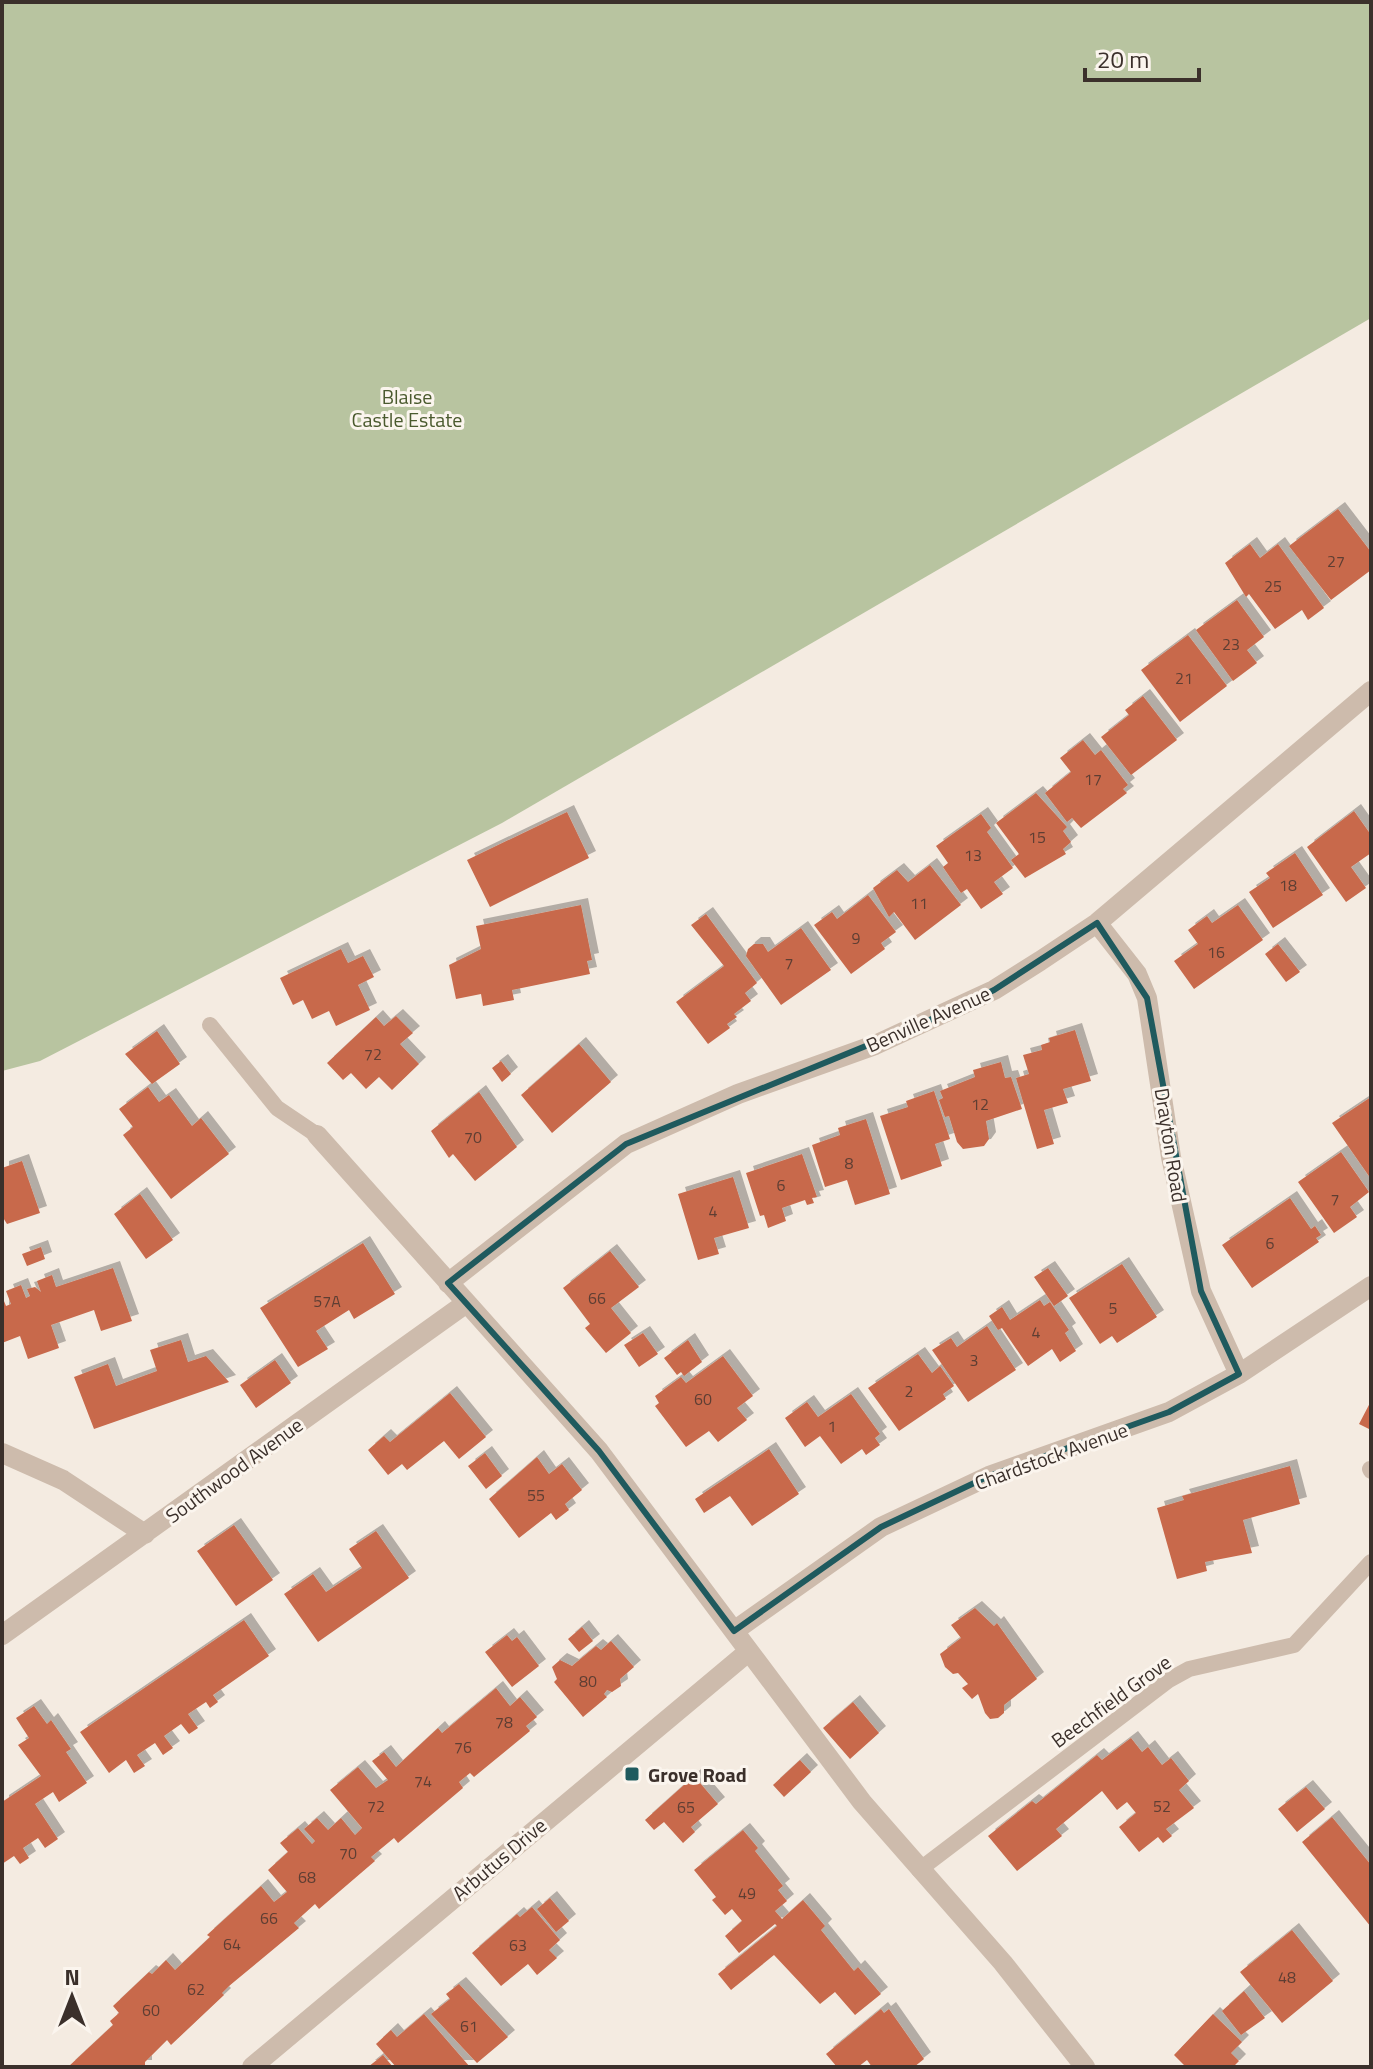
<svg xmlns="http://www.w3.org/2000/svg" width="1373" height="2069" font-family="'Titillium Web',sans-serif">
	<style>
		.green { fill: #b8c4a0 }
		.building { fill: #c8694b; filter: url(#shadow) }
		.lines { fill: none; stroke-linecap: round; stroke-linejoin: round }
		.service { stroke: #cdbbac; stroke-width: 16 }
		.minor { stroke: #cdbbac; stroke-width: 20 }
		.marked { fill: none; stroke: #1f5a5e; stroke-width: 6; stroke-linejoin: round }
		.poi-dot { fill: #1f5a5e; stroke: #fbf5ee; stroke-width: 3 }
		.labels { text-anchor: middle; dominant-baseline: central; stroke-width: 6; stroke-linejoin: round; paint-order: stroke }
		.number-label { font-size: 16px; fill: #5e3e33 }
		.park-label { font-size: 20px; fill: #4a5a2e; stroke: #fbf5ee }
		.street-label { font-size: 20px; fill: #3b302b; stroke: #fbf5ee }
		.poi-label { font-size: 20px; font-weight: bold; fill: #3b302b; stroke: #fbf5ee; text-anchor: start }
	</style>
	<defs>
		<filter id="shadow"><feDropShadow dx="7" dy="-7" stdDeviation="0" flood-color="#0004"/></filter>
	</defs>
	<rect width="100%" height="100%" fill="#f4ebe1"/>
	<path class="green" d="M2 2H1371V318L502 823 40 1061 2 1071Z"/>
	<path class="building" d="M1338 509 1371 552V570L1331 600 1289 546Z
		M1250 544 1260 558 1278 544 1324 608 1308 620 1302 610 1275 629 1249 594 1246 597 1225 563Z
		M1237 600 1264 637 1247 650 1257 663 1233 681 1196 630Z
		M1188 635 1227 686 1180 722 1141 670Z
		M1143 696 1177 740 1131 775 1101 737 1129 715 1125 710Z
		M1083 740 1095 755 1101 750 1128 785 1123 789 1127 793 1081 828 1072 818 1067 822 1045 793 1071 772 1060 758Z
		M1036 793 1067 827 1063 831 1071 842 1063 849 1066 854 1025 878 1011 860 1019 854 996 823Z
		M1354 811 1371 835V853L1351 867 1366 888 1346 902 1307 847Z
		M567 812 589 858 490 907 467 860Z
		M981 814 991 828 987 832 1013 868 994 882 1003 894 981 909 967 889 961 893 943 867 948 863 936 846Z
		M1295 853 1323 895 1273 928 1249 892 1270 878 1266 873Z
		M930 865 961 905 915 940 894 912 889 917 873 888 897 870 908 882Z
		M868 895 896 932 881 943 885 949 851 974 814 925 832 912 837 919Z
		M581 905 592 960 587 961 590 974 512 990 514 1000 483 1006 481 994 456 999 449 965 481 949 476 926Z
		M1238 905 1263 940 1194 989 1174 961 1198 944 1188 930 1207 916 1212 923Z
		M706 914 757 983 745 993 751 1001 734 1014 737 1017 727 1024 730 1028 708 1044 676 1002 724 966 691 925Z
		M801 928 831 970 781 1005 746 956 748 949 754 944H763L768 952Z
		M1278 944 1300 972 1286 982 1265 954Z
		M341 949 348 963 363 956 374 977 358 985 370 1010 336 1026 329 1011 312 1019 303 1000 293 1005 280 978Z
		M396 1016 413 1033 400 1044 419 1064 392 1090 379 1077 366 1089 351 1073 343 1080 327 1063 376 1017 384 1026Z
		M1075 1030 1091 1081 1063 1089 1068 1103 1044 1110 1054 1144 1037 1149 1016 1078 1029 1074 1023 1055 1042 1050 1041 1045 1050 1042 1049 1038Z
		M157 1031 180 1064 152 1084 125 1054Z
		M579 1044 611 1082 552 1133 521 1095Z
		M501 1061 511 1074 502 1082 492 1068Z
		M1001 1062 1005 1078 1011 1077 1022 1109 986 1121 989 1139 984 1146 963 1149 957 1142 949 1116 945 1117 939 1100 943 1098 940 1091 975 1077 973 1070Z
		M148 1087 159 1102 169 1095 192 1126 201 1118 229 1154 171 1199 123 1135 133 1127 119 1109Z
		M934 1091 950 1139 935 1144 942 1166 901 1180 880 1116 908 1107 906 1101Z
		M479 1092 517 1147 475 1181 453 1154 449 1158 431 1131Z
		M1371 1097V1179L1332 1123Z
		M866 1119 890 1194 855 1205 847 1180 825 1187 812 1145 840 1135 838 1128Z
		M1341 1152 1369 1192 1350 1207 1357 1217 1334 1233 1298 1182Z
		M802 1154 817 1197 812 1198 814 1203 807 1205 805 1200 782 1208 786 1221 768 1228 764 1215 760 1216 746 1173Z
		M22 1161 40 1213 7 1224 2 1216V1168Z
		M733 1177 749 1228 714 1238 719 1254 698 1260 678 1194Z
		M140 1194 173 1240 146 1259 114 1214Z
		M1290 1198 1311 1229 1315 1226 1321 1235 1316 1238 1319 1242 1252 1288 1222 1245Z
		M363 1243 395 1294 354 1319 349 1310 316 1331 328 1349 298 1367 260 1308Z
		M41 1247 45 1259 27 1266 22 1254Z
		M610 1251 639 1287 611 1308 631 1333 606 1353 585 1328 590 1324 563 1288Z
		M1122 1264 1157 1317 1117 1343 1112 1336 1100 1344 1069 1298Z
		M113 1268 132 1321 101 1331 94 1310 51 1325 59 1348 28 1359 20 1336 2 1343V1296L6 1306 11 1304 6 1291 21 1285 26 1298 30 1296 27 1289 35 1287 41 1292 37 1281 52 1275 56 1287Z
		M1048 1268 1068 1296 1054 1306 1034 1277Z
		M1040 1300 1044 1306 1050 1302 1069 1330 1065 1333 1076 1351 1060 1362 1052 1349 1028 1366 1002 1328 998 1330 989 1316 1002 1307 1010 1320Z
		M987 1326 1016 1370 968 1402 932 1350 951 1338 957 1347Z
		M643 1333 658 1354 639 1367 624 1345Z
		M181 1340 188 1362 206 1356 229 1382 94 1429 74 1377 108 1364 116 1386 157 1371 150 1350Z
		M688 1340 702 1362 684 1376 681 1372 677 1375 664 1358Z
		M918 1354 932 1373 940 1366 954 1386 943 1394 946 1399 899 1431 868 1388Z
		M723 1356 753 1396 737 1408 747 1420 718 1442 709 1431 686 1447 655 1406 659 1403 655 1396 681 1377 686 1383Z
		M275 1360 291 1383 256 1408 240 1385Z
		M450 1393 486 1437 459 1459 444 1441 407 1470 402 1464 388 1475 368 1450 384 1436 390 1442Z
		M851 1394 880 1434 875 1438 880 1445 866 1455 862 1449 841 1464 820 1436 805 1447 785 1418 807 1402 818 1417Z
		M1371 1401V1430L1359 1424Z
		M769 1449 799 1494 752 1526 730 1496 704 1513 695 1499Z
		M485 1453 502 1476 486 1489 468 1466Z
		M537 1457 549 1474 562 1464 582 1490 565 1504 569 1510 556 1520 551 1513 519 1538 489 1499Z
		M1290 1466 1300 1504 1243 1520 1252 1553 1205 1562 1207 1571 1177 1579 1157 1508 1184 1500 1182 1496Z
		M234 1525 273 1580 236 1606 197 1551Z
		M376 1531 409 1578 318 1642 284 1594 313 1574 326 1592 362 1568 349 1549Z
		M975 1608 994 1626 997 1623 1037 1679 1004 1705V1713L998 1718 990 1719 985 1713 978 1694 972 1699 962 1688 968 1684 958 1673 953 1674 945 1667 940 1654 961 1638 951 1625Z
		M244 1620 269 1656 213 1695 218 1702 210 1708 206 1702 188 1714 198 1728 189 1734 181 1724 164 1736 173 1748 163 1755 155 1743 137 1755 145 1766 134 1773 126 1760 109 1773 80 1732Z
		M582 1627 593 1641 579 1652 568 1639Z
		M507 1635 512 1641 517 1637 539 1666 512 1687 485 1652Z
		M611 1641 634 1667 620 1679 621 1686 612 1692 607 1690 604 1694 607 1697 583 1717 554 1682 557 1679 552 1667 560 1660 572 1666 596 1646 601 1650Z
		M496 1688 510 1706 520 1697 537 1717 526 1726 530 1731 474 1777 470 1773 459 1782 463 1788 398 1843 394 1838 371 1857 375 1861 319 1909 315 1904 294 1923 299 1928 229 1986 222 1993 224 1995 171 2045 167 2040 145 2062V2067H68L113 2025 110 2021 119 2013 113 2006 149 1972 152 1974 166 1960 175 1970 210 1937 207 1935 261 1886 274 1902 287 1892 268 1870 288 1852 280 1843 298 1828 312 1844 315 1841 304 1829 317 1818 328 1830 341 1818 355 1835 362 1828 330 1790 358 1767 376 1788 388 1780 372 1761 384 1752 396 1767 438 1728 442 1733Z
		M853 1702 879 1733 850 1759 823 1728Z
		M34 1706 47 1724 51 1720 71 1749 66 1752 87 1783 59 1802 53 1792 35 1804 58 1839 45 1848 38 1838 23 1848 29 1858 20 1864 14 1856 2 1864V1802L41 1776 18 1745 29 1738 16 1718Z
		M1131 1738 1142 1752 1148 1747 1162 1765 1171 1758 1189 1781 1179 1790 1194 1808 1166 1829 1172 1836 1163 1843 1158 1837 1139 1852 1119 1827 1136 1813 1127 1802 1117 1810 1102 1791 1056 1829 1062 1836 1017 1871 988 1836 1032 1801 1036 1804 1097 1755 1102 1760Z
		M800 1760 811 1772 784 1797 773 1785Z
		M694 1776 718 1804 691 1827 695 1832 683 1843 664 1822 654 1830 645 1820Z
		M1306 1787 1325 1809 1297 1832 1278 1809Z
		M1332 1817 1371 1865V1927L1302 1842Z
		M743 1830 758 1848 755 1851 783 1886 778 1890 787 1901 775 1911 782 1919 803 1900 825 1926 821 1930 854 1971 858 1967 881 1994 855 2015 835 1992 820 2004 774 1955 731 1990 718 1974 777 1926 775 1924 739 1953 725 1936 742 1921 732 1909 725 1915 712 1900 716 1897 694 1870Z
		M550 1898 569 1921 556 1932 537 1909Z
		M532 1907 560 1940 549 1950 557 1958 537 1975 528 1964 501 1986 472 1953 517 1914 520 1917Z
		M1292 1930 1333 1981 1282 2023 1240 1972Z
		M459 1984 508 2037 477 2063 431 2014 450 1999 446 1994Z
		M1244 1991 1265 2018 1241 2035 1222 2011Z
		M881 2009 884 2013 889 2009 924 2059 914 2067H872L867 2060 858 2067H837L826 2054Z
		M424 2014 470 2067H396L376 2044 391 2030 397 2037Z
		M1213 2014 1242 2042 1231 2053 1239 2061 1233 2067H1186L1174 2055Z
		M383 2055 393 2067H368Z"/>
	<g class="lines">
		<path class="service" d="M210 1025 277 1108 317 1135
			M1370 1469 1371 1471
			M919 1870 1169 1680 1189 1669 1294 1645 1371 1562"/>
		<path class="minor" d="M1097 923 1137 974 1147 998 1171 1157 1201 1291 1239 1374
			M317 1135 599 1451 862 1802 1003 1963 1085 2067
			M448 1283 626 1144 738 1094 875 1045 994 990 1040 961 1097 923 1371 691
			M2 1453 63 1480 145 1534
			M734 1631 881 1527 989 1476 1169 1412 1239 1374 1371 1286
			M2 1635 465 1304
			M252 2067 748 1652"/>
	</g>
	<path class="marked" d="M1097 923 1147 998 1201 1291 1239 1374 1169 1412 989 1476 881 1527 734 1631 599 1451 448 1283 626 1144 944 1014 994 990Z"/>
	<rect class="poi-dot" x="624" y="1766" width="16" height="16" rx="4"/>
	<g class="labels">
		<g class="number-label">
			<text x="1336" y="561">27</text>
			<text x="1273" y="586">25</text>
			<text x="1231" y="644">23</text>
			<text x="1184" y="678">21</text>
			<text x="1093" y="779">17</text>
			<text x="1037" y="837">15</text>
			<text x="973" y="855">13</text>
			<text x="1288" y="885">18</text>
			<text x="919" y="903">11</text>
			<text x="856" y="938">9</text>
			<text x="1216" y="952">16</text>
			<text x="789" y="963">7</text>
			<text x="373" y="1054">72</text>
			<text x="980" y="1104">12</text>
			<text x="473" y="1137">70</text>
			<text x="849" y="1163">8</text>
			<text x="781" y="1185">6</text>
			<text x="1335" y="1199">7</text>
			<text x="713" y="1211">4</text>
			<text x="1270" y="1243">6</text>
			<text x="597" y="1298">66</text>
			<text x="327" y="1301">57A</text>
			<text x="1113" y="1308">5</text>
			<text x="1036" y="1332">4</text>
			<text x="974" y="1360">3</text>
			<text x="909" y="1391">2</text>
			<text x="703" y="1399">60</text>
			<text x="832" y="1426">1</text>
			<text x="536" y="1495">55</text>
			<text x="588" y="1681">80</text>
			<text x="504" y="1722">78</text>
			<text x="463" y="1747">76</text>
			<text x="423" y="1781">74</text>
			<text x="376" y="1806">72</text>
			<text x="1162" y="1806">52</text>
			<text x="686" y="1807">65</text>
			<text x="348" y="1853">70</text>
			<text x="307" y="1877">68</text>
			<text x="747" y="1893">49</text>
			<text x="269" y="1918">66</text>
			<text x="232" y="1944">64</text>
			<text x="518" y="1945">63</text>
			<text x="1287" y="1977">48</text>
			<text x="196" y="1989">62</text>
			<text x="151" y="2010">60</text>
			<text x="469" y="2026">61</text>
		</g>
		<g class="park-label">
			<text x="407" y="396">Blaise<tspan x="407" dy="23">Castle Estate</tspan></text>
		</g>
		<g class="street-label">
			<text transform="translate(928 1019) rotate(-24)">Benville Avenue</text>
			<text transform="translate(1171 1145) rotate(81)">Drayton Road</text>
			<text transform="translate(1051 1456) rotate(-20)">Chardstock Avenue</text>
			<text transform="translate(234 1470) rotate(-36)">Southwood Avenue</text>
			<text transform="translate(1111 1701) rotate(-36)">Beechfield Grove</text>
			<text transform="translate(499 1859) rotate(-40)">Arbutus Drive</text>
		</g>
		<g class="poi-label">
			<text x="648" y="1774">Grove Road</text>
		</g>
	</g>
	<rect width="1373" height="2069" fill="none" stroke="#3b302b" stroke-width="8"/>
	<g transform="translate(72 1997)" stroke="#fbf5ee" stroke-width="6" paint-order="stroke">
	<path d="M0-6L14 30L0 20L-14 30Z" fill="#3b302b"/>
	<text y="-12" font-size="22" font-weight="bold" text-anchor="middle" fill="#3b302b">N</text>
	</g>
	<path d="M1085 68v12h114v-12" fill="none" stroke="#3b302b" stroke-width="4"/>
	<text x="1097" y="68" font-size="24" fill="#3b302b" stroke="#fbf5ee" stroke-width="6" paint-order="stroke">20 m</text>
</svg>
